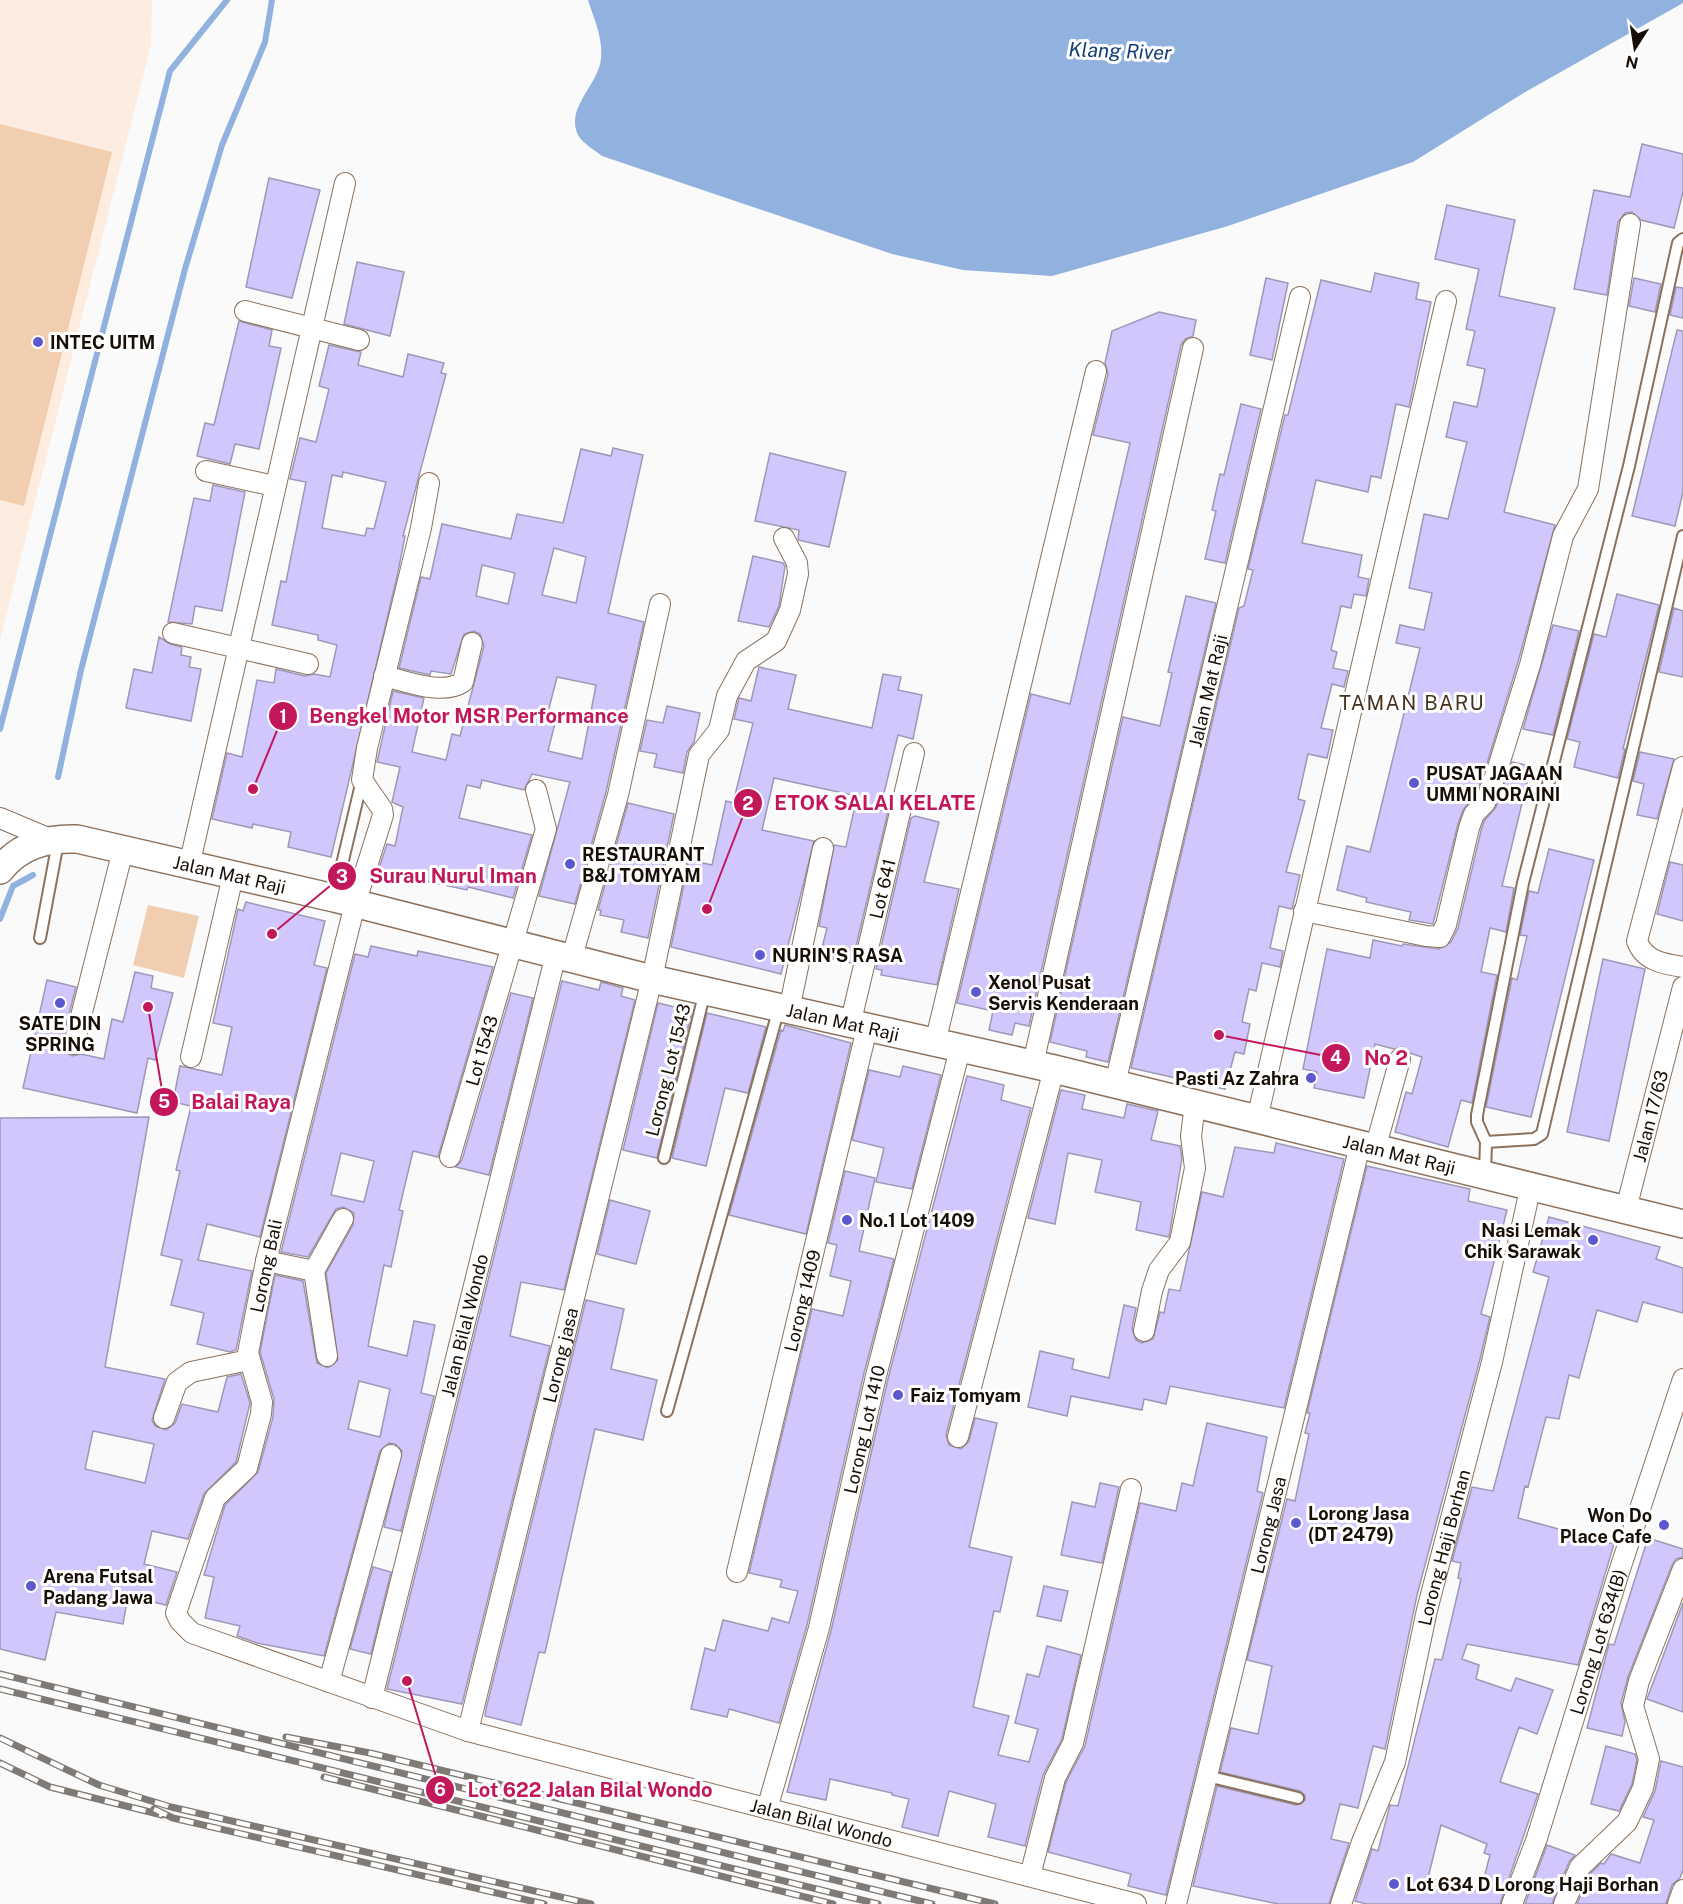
<svg xmlns="http://www.w3.org/2000/svg" width="1683" height="1904" font-family="'Public Sans',sans-serif">
	<style>
		.education { fill: #fdede1 }
		.green { fill: #f2ceb0 }
		.water { fill: #91b1de }
		.lines { fill: none; stroke-linecap: round; stroke-linejoin: round }
		.stream { stroke: #91b1de; stroke-width: 6 }
		.building { fill: #d2c7fc; stroke: #9e98b8; stroke-width: 1.5; fill-rule: evenodd }
		.lane-casing { stroke: #8c715c; stroke-width: 14 }
		.street-casing { stroke: #8c715c; stroke-width: 22 }
		.secondary-casing { stroke: #8c715c; stroke-width: 30 }
		.lane { stroke: #fff; stroke-width: 10 }
		.street { stroke: #fff; stroke-width: 20 }
		.secondary { stroke: #fff; stroke-width: 27 }
		.rail-casing { stroke: #7f7a75; stroke-width: 7 }
		.rail { stroke: #fff; stroke-width: 4.5; stroke-dasharray: 14; stroke-linecap: butt }
		.poi-dot { fill: #5b58d0; stroke: #fff; stroke-width: 2 }
		.labels { text-anchor: middle; dominant-baseline: central; stroke-width: 6; stroke-linejoin: round; paint-order: stroke }
		.poi-label { font-size: 18px; font-weight: bold; fill: #180e06; stroke: #fff; text-anchor: start }
		.street-label { font-size: 18px; fill: #180e06; stroke: #fff }
		.water-label { font-size: 20px; font-style: italic; fill: #133d73; stroke: #fff }
		.neighbourhood-label { font-size: 20px; letter-spacing: 1.5px; fill: #48311d; stroke: #fff }
		.leader { fill: none; stroke: #c2185b; stroke-width: 2 }
		.callout-dot { fill: #c2185b; stroke: #fff; stroke-width: 2 }
		.mark-label { font-size: 18px; text-anchor: middle; font-weight: bold; fill: #fff }
		.callout-label { font-size: 20px; text-anchor: middle; font-weight: bold; fill: #c2185b; stroke: #fff; stroke-width: 6; stroke-linejoin: round; paint-order: stroke }
	</style>
	<rect width="100%" height="100%" fill="#fafafa"/>
	<path class="education" d="M0 0H152L151 45 0 640Z"/>
	<path class="green" d="M0 124 112 152 24 506 0 500Z
		M148 905 199 916 184 978 133 965Z"/>
	<path class="water" d="M588 0H1683V3L1527 91 1413 162 1228 226 1052 276 963 270 892 254 602 156C596 151 582 143 578 135 565 107 599 85 601 58 603 38 594 19 588 0Z"/>
	<g class="lines">
		<path class="stream" d="M0 729 170 71 227 0
			M58 777 81 670 185 269 222 145 265 42 272 0
			M0 919 13 886 33 875"/>
	</g>
	<path class="building" d="M1642 144 1683 154V192L1674 228 1641 220 1632 212 1625 213 1618 222 1607 295 1574 289 1594 190 1630 197Z
		M269 178 320 190 292 298 246 287Z
		M1447 205 1515 220 1499 296 1555 308 1504 512 1555 525 1518 662 1485 770 1475 796 1463 810 1458 824 1433 924 1409 920 1411 912 1366 902 1367 898 1337 890 1347 846 1370 852 1420 648 1396 643 1400 625 1424 630 1432 593 1409 588 1424 514 1448 519 1467 442 1446 437 1454 402 1477 407 1485 369 1467 365 1475 331 1466 329 1479 269 1435 259Z
		M357 262 404 272 390 336 344 324Z
		M1375 273 1419 283 1416 299 1431 302 1409 407 1396 404 1381 478 1371 476 1368 492 1316 480 1302 543 1362 555 1358 577 1369 579 1366 596 1354 594 1351 608 1341 606 1331 650 1337 652 1333 668 1348 671 1344 687 1332 684 1321 728 1333 730 1327 758 1308 754 1298 799 1305 801 1286 872 1300 875 1292 909 1279 906 1270 948 1283 951 1280 967 1262 963 1256 991 1249 989 1242 1022 1250 1024 1244 1054 1235 1052 1225 1089 1131 1068 1239 608 1244 606 1253 570 1248 569 1285 415H1288L1321 280 1371 292Z
		M1266 278 1288 283 1272 360 1250 355Z
		M1634 278 1661 284 1655 312 1629 306Z
		M1676 287 1683 288V318L1670 315Z
		M1159 312 1196 320 1193 336 1185 339 1181 345 1029 1026 1015 1023 1012 1035 989 1030 993 1011 957 1003 1031 694 1070 704 1130 443 1093 435 1108 374 1105 363 1112 331Z
		M239 321 272 330 269 346 281 348 259 449 235 444 230 464 197 456 205 423 214 425Z
		M1677 330 1683 331V492L1675 526 1632 516Z
		M329 345 361 352 358 365 403 377 408 354 444 363 441 373 446 374 403 536H405L398 572 331 857 288 847 291 832 253 824 252 828 212 819 227 753 242 757 257 680 274 683 276 669 305 676 314 674 330 677 337 645 318 640V635L272 625 281 581 286 582 306 482 290 479 300 438 316 442 329 389 319 386ZM343 472 386 482 374 529 367 528 365 536 322 528 332 475 342 477Z
		M1241 404 1261 409 1225 563 1205 559 1216 511 1212 510 1220 474 1224 475Z
		M613 448 643 455 608 613 644 622 606 792 575 904 539 896 570 782 532 774 524 790 482 780 480 788 467 785 459 818 532 835 513 898 468 887 467 890 378 871 387 844 395 846 403 807 392 802 400 767 377 762 393 691 424 698 412 752 446 760 452 734 460 736 484 646 480 634 474 631 464 634 451 674 431 671 430 675 399 668 421 577 430 579 442 524 511 539 517 514 563 523 581 449 611 456ZM554 548 586 557 576 603 542 595ZM482 565 515 573 508 604 476 596ZM557 677 596 685 582 759 548 751 555 723 546 720Z
		M770 453 846 472 829 547 798 540 799 530 755 521Z
		M213 485 245 492 222 611 195 606 192 624 168 622 194 498 210 501Z
		M753 556 783 563 785 566 779 606 769 627 738 621Z
		M1617 594 1659 605 1623 749H1625L1618 778 1574 767 1580 742 1567 739 1594 634 1606 637Z
		M1186 596 1216 603 1108 1062 1086 1057 1087 1051 1050 1042 1123 717 1160 726 1172 673 1168 672Z
		M1674 608 1683 611V677L1659 672Z
		M1553 625 1579 631 1553 735 1523 729Z
		M159 637 170 644 182 647 181 655 191 657 189 667 201 669 191 721 126 708 134 669 152 673Z
		M759 667 796 675 788 709 872 728 883 674 901 677 898 690 922 695 913 739 898 735 880 810 888 812 852 963 820 956 827 928 819 926 834 845 846 847 857 796 774 778 762 830 814 841 781 974 671 947 689 860 712 865 726 801 733 803 753 723 734 719 739 698 751 701Z
		M667 706 700 713 694 742 687 752 683 773 654 767 657 754 640 751 647 720 663 723Z
		M1640 752 1674 759 1657 819 1637 815 1644 784 1633 781Z
		M1512 762 1531 766 1502 886 1514 888 1506 932 1490 928 1481 972 1497 975 1472 1103 1461 1100 1448 1147 1395 1132 1406 1092 1412 1094 1422 1057 1410 1053 1403 1047 1394 1049 1375 1044 1364 1098 1314 1088 1317 1072 1303 1069 1327 949 1370 958 1373 940 1402 946 1403 944 1439 949 1451 942 1458 928 1481 831 1484 821 1496 807Z
		M628 803 674 814 648 938 621 932 624 920 600 915 601 910H598Z
		M915 816 939 822 924 882 959 889 937 985 881 975 882 970 876 969 911 818Z
		M1549 849 1594 860 1531 1117 1486 1107 1512 978 1517 980 1527 936 1520 935 1529 891 1538 893Z
		M1670 862 1683 865V921L1657 914Z
		M246 902 325 921 314 965 327 968 260 1237 207 1224 198 1260 252 1271 236 1350 230 1352 197 1344 204 1313 171 1305 182 1260 161 1255 180 1171 176 1170 191 1106 173 1102 180 1066 222 1075 232 1027 213 1023 238 909 243 911Z
		M371 946 417 956 418 951 493 967 438 1157 413 1151 399 1210 403 1211 391 1267 384 1265 368 1346 407 1356 414 1321 435 1325 421 1393 434 1396 401 1531 384 1527 402 1451 395 1444 389 1443 380 1451 324 1656 257 1643 237 1636 240 1626 205 1618 214 1577 204 1575 225 1505 258 1472 273 1417 274 1399 260 1352 275 1275 303 1281 317 1363 328 1368 338 1360 326 1273 353 1225 354 1213 343 1207 336 1209 308 1257 281 1252 355 954 368 957ZM341 1153 374 1161 364 1202 331 1195ZM359 1381 390 1389 380 1437 348 1429Z
		M1603 959 1645 969 1609 1141 1567 1132Z
		M135 972 153 976 151 988 173 993 155 1060 148 1058 137 1113 23 1088 47 980 76 987 62 1041 65 1052 72 1056 81 1054 104 1059 112 1019 123 1022Z
		M562 981 599 990 601 982 623 988 621 996 635 1000 564 1290 521 1282 510 1336 550 1346 462 1704 387 1689Z
		M511 993 533 998 489 1175 456 1167 462 1160Z
		M658 1003 692 1011 657 1158 623 1150Z
		M707 1013 766 1027 748 1093 725 1088 706 1166 672 1158Z
		M785 1025 851 1043 806 1234 729 1215 781 1030 783 1031Z
		M903 1066 941 1075 912 1189 876 1182 884 1148 852 1140 869 1070 900 1077Z
		M967 1076 1004 1085 1001 1100 1031 1108 946 1435 949 1445 961 1449 969 1441 975 1418 997 1423 969 1547 1012 1557 1000 1612 994 1611 973 1707 1009 1716 998 1755 1029 1762 1038 1729 1015 1723 1027 1674 1039 1677 1047 1646 1081 1655 1062 1739 1043 1775 1025 1846 988 1837 996 1804 949 1791 938 1836 902 1827 909 1799 892 1795V1793L830 1779 826 1800 787 1792 831 1631 888 1379Z
		M1061 1090 1085 1095 1082 1109 1124 1118 1127 1104 1158 1111 1151 1140 1180 1146 1182 1158 1169 1237 1136 1230 1141 1202 1095 1192 1102 1160 1068 1153 1055 1224 1028 1218Z
		M149 1117 105 1367 165 1379 152 1420 155 1426 166 1430 175 1423 182 1404 218 1412 227 1377 241 1374 250 1403 236 1462 204 1494 188 1539 152 1531 144 1564 177 1572 166 1605 128 1596 123 1624 56 1612 45 1660 0 1649V1118ZM93 1431 154 1444 145 1483 85 1469Z
		M1276 1143 1344 1159 1284 1408 1170 1386 1166 1404 1144 1399 1142 1410 1071 1396 1067 1416 1028 1407 1040 1351 1074 1359 1072 1369 1109 1378 1124 1305 1136 1308 1132 1329 1136 1340 1142 1343 1153 1339 1160 1312 1164 1313 1169 1289 1180 1291 1202 1192 1223 1197 1235 1147 1274 1153Z
		M1367 1166 1470 1189 1468 1201 1507 1210 1481 1314 1490 1317 1480 1359 1417 1595 1385 1749 1373 1746 1358 1808 1340 1804 1331 1839 1349 1843 1329 1904H1278L1193 1886 1217 1786 1296 1805 1305 1800V1795L1300 1791 1220 1772 1231 1728 1258 1734 1272 1666 1247 1660 1287 1499 1295 1501 1309 1434 1305 1433 1310 1413H1307Z
		M845 1171 875 1178 859 1251 894 1259 864 1373 807 1625 779 1723 729 1709 727 1717 691 1709 705 1648 715 1651 723 1620 768 1631 772 1618 789 1623 798 1591 780 1587 782 1580 749 1573 812 1309 843 1316 851 1281 830 1276 837 1245 828 1243Z
		M610 1200 650 1211 636 1264 597 1254Z
		M1549 1217 1660 1247 1656 1259 1683 1268V1313L1643 1302 1637 1322 1597 1310 1579 1378 1569 1375 1559 1419 1546 1417 1528 1487 1525 1486 1518 1518 1614 1544 1578 1665 1467 1644 1462 1659 1479 1665 1476 1679 1511 1691 1516 1678 1553 1690 1537 1734 1519 1727 1500 1782 1538 1794 1500 1904H1366L1355 1901 1372 1849 1378 1851 1390 1805 1398 1806 1435 1659 1442 1660 1461 1579 1458 1578 1461 1563 1452 1561 1472 1487 1493 1491 1549 1277 1533 1272ZM1441 1825 1487 1844 1484 1853 1490 1855 1481 1890 1428 1878Z
		M586 1300 624 1309 611 1369 657 1380 643 1440 595 1429 545 1653 539 1652 521 1725 485 1716 486 1709Z
		M1207 1423 1267 1437 1257 1491 1263 1493 1166 1895 1128 1886 1131 1874 1048 1852 1066 1782 1085 1746 1140 1503 1176 1511 1182 1483 1193 1486Z
		M1100 1483 1119 1487 1102 1563 1061 1555 1072 1502 1095 1507Z
		M1648 1538 1683 1549V1557L1676 1559 1672 1565 1628 1677 1621 1703 1625 1722 1622 1736 1587 1728 1609 1644 1614 1645Z
		M373 1567 391 1572 371 1654 350 1649Z
		M1044 1586 1068 1591 1061 1621 1037 1616Z
		M1683 1603V1712L1647 1699Z
		M1606 1746 1635 1754 1637 1760 1632 1784 1619 1811 1591 1804Z
		M1661 1761 1683 1767V1870L1680 1878 1672 1885 1666 1904H1577L1590 1874 1601 1863 1604 1864 1611 1854 1640 1863 1654 1820 1643 1817 1655 1791Z
		M1547 1845 1575 1855 1569 1862 1552 1904H1525Z"/>
	<g class="lines">
		<g class="lane-casing">
			<path id="lane" d="M334 898 362 780
				M40 938 58 842
				M1486 1142 1534 1139 1542 1134 1683 536
				M664 1158 705 991
				M1485 1174 1486 1142 1477 1122V1115L1523 883 1629 466 1678 243 1683 239
				M667 1411 779 1008
				M1207 1776 1298 1798"/>
		</g>
		<g class="street-casing">
			<g id="street">
				<path d="M245 311 359 340"/>
				<path d="M206 471 274 486"/>
				<path id="s1" d="M429 483 421 528 367 748 362 780 382 809 383 815 355 904 266 1261 248 1353 262 1402 261 1414 247 1468 215 1498 176 1613 180 1621 192 1633 468 1731 1136 1904"/>
				<path d="M173 633 308 664"/>
				<path d="M384 676C406 681 442 696 463 682L472 643"/>
				<path d="M1683 767 1637 941C1644 961 1664 964 1683 967"/>
				<path d="M0 818 50 839"/>
				<path d="M189 866 345 183"/>
				<path d="M1304 911 1426 936 1440 937 1446 925 1469 828 1474 814 1485 803 1496 774 1530 665 1563 536 1588 489 1630 224"/>
				<path d="M572 957 618 795 660 604"/>
				<path d="M789 1010 823 848"/>
				<path id="s2" d="M850 1025 914 753"/>
				<path d="M935 1043 1096 371"/>
				<path d="M74 1044 123 850"/>
				<path d="M191 1057 233 876"/>
				<path d="M1033 1064 1193 348"/>
				<path id="s3" d="M1115 1084 1300 297"/>
				<path d="M1257 1119 1446 301"/>
				<path d="M1375 1149 1400 1059"/>
				<path id="s4" d="M450 1157 546 829 536 790"/>
				<path id="s5" d="M1626 1209 1683 987"/>
				<path d="M266 1261 314 1271 327 1356"/>
				<path d="M314 1271 343 1219"/>
				<path d="M1144 1331 1152 1291 1159 1270 1180 1242 1195 1168 1191 1136 1195 1104"/>
				<path d="M164 1418 177 1382 191 1372 249 1360"/>
				<path d="M958 1437 1054 1069"/>
				<path id="s6" d="M737 1572 867 1028"/>
				<path d="M329 1682 391 1455"/>
				<path id="s7" d="M372 1698 556 954"/>
				<path id="s8" d="M468 1731 652 979 699 755 719 730 727 696 746 661 776 641 790 610 798 574 797 563 784 538"/>
				<path id="s9" d="M767 1809 819 1628 876 1376 960 1049"/>
				<path d="M1030 1876 1055 1778 1073 1743 1131 1489"/>
				<path id="s10" d="M1176 1904 1360 1145"/>
				<path id="s11" d="M1341 1904 1362 1842 1395 1762 1427 1610 1492 1362 1531 1185"/>
				<path id="s12" d="M1512 1904 1537 1838 1618 1575 1683 1379"/>
				<path d="M1564 1904 1580 1867 1627 1822 1643 1788 1649 1759 1633 1706 1639 1681 1683 1569"/>
				<path d="M1678 1904 1683 1890"/>
			</g>
		</g>
		<g class="secondary-casing">
			<g id="secondary">
				<path id="s13" d="M0 870C20 845 46 838 77 839L334 898 652 979 1054 1069 1683 1224"/>
			</g>
		</g>
		<use href="#lane" class="lane"/>
		<use href="#street" class="street"/>
		<use href="#secondary" class="secondary"/>
		<g class="rail-casing">
			<path id="rail" d="M0 1674 932 1904
				M0 1689 878 1904
				M286 1737 370 1753 995 1904
				M0 1738 99 1785 171 1807 591 1904
				M0 1763 50 1787 162 1815
				M324 1777 833 1904
				M154 1809 173 1818 544 1904"/>
		</g>
		<use href="#rail" class="rail"/>
	</g>
	<g class="poi-dot">
		<circle cx="38" cy="342" r="6"/>
		<circle cx="1414" cy="783" r="6"/>
		<circle cx="570" cy="864" r="6"/>
		<circle cx="760" cy="955" r="6"/>
		<circle cx="976" cy="992" r="6"/>
		<circle cx="60" cy="1003" r="6"/>
		<circle cx="1311" cy="1078" r="6"/>
		<circle cx="847" cy="1220" r="6"/>
		<circle cx="1593" cy="1240" r="6"/>
		<circle cx="898" cy="1395" r="6"/>
		<circle cx="1296" cy="1523" r="6"/>
		<circle cx="1664" cy="1525" r="6"/>
		<circle cx="31" cy="1586" r="6"/>
		<circle cx="1394" cy="1884" r="6"/>
	</g>
	<g class="labels">
		<g class="poi-label">
			<text x="50" y="342">INTEC UITM</text>
			<text x="1426" y="773">PUSAT JAGAAN<tspan x="1426" dy="21">UMMI NORAINI</tspan></text>
			<text x="582" y="854">RESTAURANT<tspan x="582" dy="21">B&amp;J TOMYAM</tspan></text>
			<text x="772" y="955">NURIN'S RASA</text>
			<text x="988" y="982">Xenol Pusat<tspan x="988" dy="21">Servis Kenderaan</tspan></text>
			<text x="60" y="1023" text-anchor="middle">SATE DIN<tspan x="60" dy="21">SPRING</tspan></text>
			<text x="1299" y="1078" text-anchor="end">Pasti Az Zahra</text>
			<text x="859" y="1220">No.1 Lot 1409</text>
			<text x="1581" y="1230" text-anchor="end">Nasi Lemak<tspan x="1581" dy="21">Chik Sarawak</tspan></text>
			<text x="910" y="1395">Faiz Tomyam</text>
			<text x="1308" y="1513">Lorong Jasa<tspan x="1308" dy="21">(DT 2479)</tspan></text>
			<text x="1652" y="1515" text-anchor="end">Won Do<tspan x="1652" dy="21">Place Cafe</tspan></text>
			<text x="43" y="1576">Arena Futsal<tspan x="43" dy="21">Padang Jawa</tspan></text>
			<text x="1406" y="1884">Lot 634 D Lorong Haji Borhan</text>
		</g>
		<g class="street-label">
			<text stroke="none"><textPath href="#s3" startOffset="404">Jalan Mat Raji</textPath></text>
			<text stroke="none"><textPath href="#s13" startOffset="243">Jalan Mat Raji</textPath></text>
			<text stroke="none"><textPath href="#s2" startOffset="140">Lot 641</textPath></text>
			<text stroke="none"><textPath href="#s13" startOffset="874">Jalan Mat Raji</textPath></text>
			<text stroke="none"><textPath href="#s4" startOffset="111">Lot 1543</textPath></text>
			<text transform="translate(668 1070) rotate(-76)">Lorong Lot 1543</text>
			<text stroke="none"><textPath href="#s5" startOffset="96">Jalan 17/63</textPath></text>
			<text stroke="none"><textPath href="#s13" startOffset="1446">Jalan Mat Raji</textPath></text>
			<text transform="translate(266 1266) rotate(-78)">Lorong Bali</text>
			<text stroke="none"><textPath href="#s6" startOffset="279">Lorong 1409</textPath></text>
			<text stroke="none"><textPath href="#s7" startOffset="384">Jalan Bilal Wondo</textPath></text>
			<text stroke="none"><textPath href="#s8" startOffset="387">Lorong jasa</textPath></text>
			<text stroke="none"><textPath href="#s9" startOffset="392">Lorong Lot 1410</textPath></text>
			<text stroke="none"><textPath href="#s10" startOffset="390">Lorong Jasa</textPath></text>
			<text stroke="none"><textPath href="#s11" startOffset="372">Lorong Haji Borhan</textPath></text>
			<text stroke="none"><textPath href="#s12" startOffset="276">Lorong Lot 634(B)</textPath></text>
			<text stroke="none"><textPath href="#s1" startOffset="1869">Jalan Bilal Wondo</textPath></text>
		</g>
		<g class="water-label">
			<text transform="translate(1120 51) rotate(2)">Klang River</text>
		</g>
		<g class="neighbourhood-label">
			<text x="1412" y="703">TAMAN BARU</text>
		</g>
	</g>
	<path class="leader" d="M253 789L283 716M707 909L748 803M272 934L342 876M1219 1035L1336 1058M148 1007L164 1102M407 1681L440 1790"/>
	<g class="callout-dot">
		<circle cx="253" cy="789" r="6"/>
		<circle cx="707" cy="909" r="6"/>
		<circle cx="272" cy="934" r="6"/>
		<circle cx="1219" cy="1035" r="6"/>
		<circle cx="148" cy="1007" r="6"/>
		<circle cx="407" cy="1681" r="6"/>
		<circle cx="283" cy="716" r="15"/>
		<circle cx="748" cy="803" r="15"/>
		<circle cx="342" cy="876" r="15"/>
		<circle cx="1336" cy="1058" r="15"/>
		<circle cx="164" cy="1102" r="15"/>
		<circle cx="440" cy="1790" r="15"/>
	</g>
	<g class="mark-label">
		<text x="283" y="723">1</text>
		<text x="748" y="810">2</text>
		<text x="342" y="883">3</text>
		<text x="1336" y="1064">4</text>
		<text x="164" y="1108">5</text>
		<text x="440" y="1796">6</text>
	</g>
	<g class="callout-label">
		<text x="469" y="723">Bengkel Motor MSR Performance</text>
		<text x="875" y="810">ETOK SALAI KELATE</text>
		<text x="453" y="883">Surau Nurul Iman</text>
		<text x="1386" y="1065">No 2</text>
		<text x="241" y="1109">Balai Raya</text>
		<text x="590" y="1797">Lot 622 Jalan Bilal Wondo</text>
	</g>
	<g transform="translate(1635 48) rotate(192)" stroke="#ffffff" stroke-width="4.5" paint-order="stroke">
	<path d="M0-4.5L10 22L0 15L-10 22Z" fill="#180e06"/>
	<text y="-9" font-size="16" font-weight="bold" text-anchor="middle" fill="#180e06">N</text>
	</g>
</svg>
